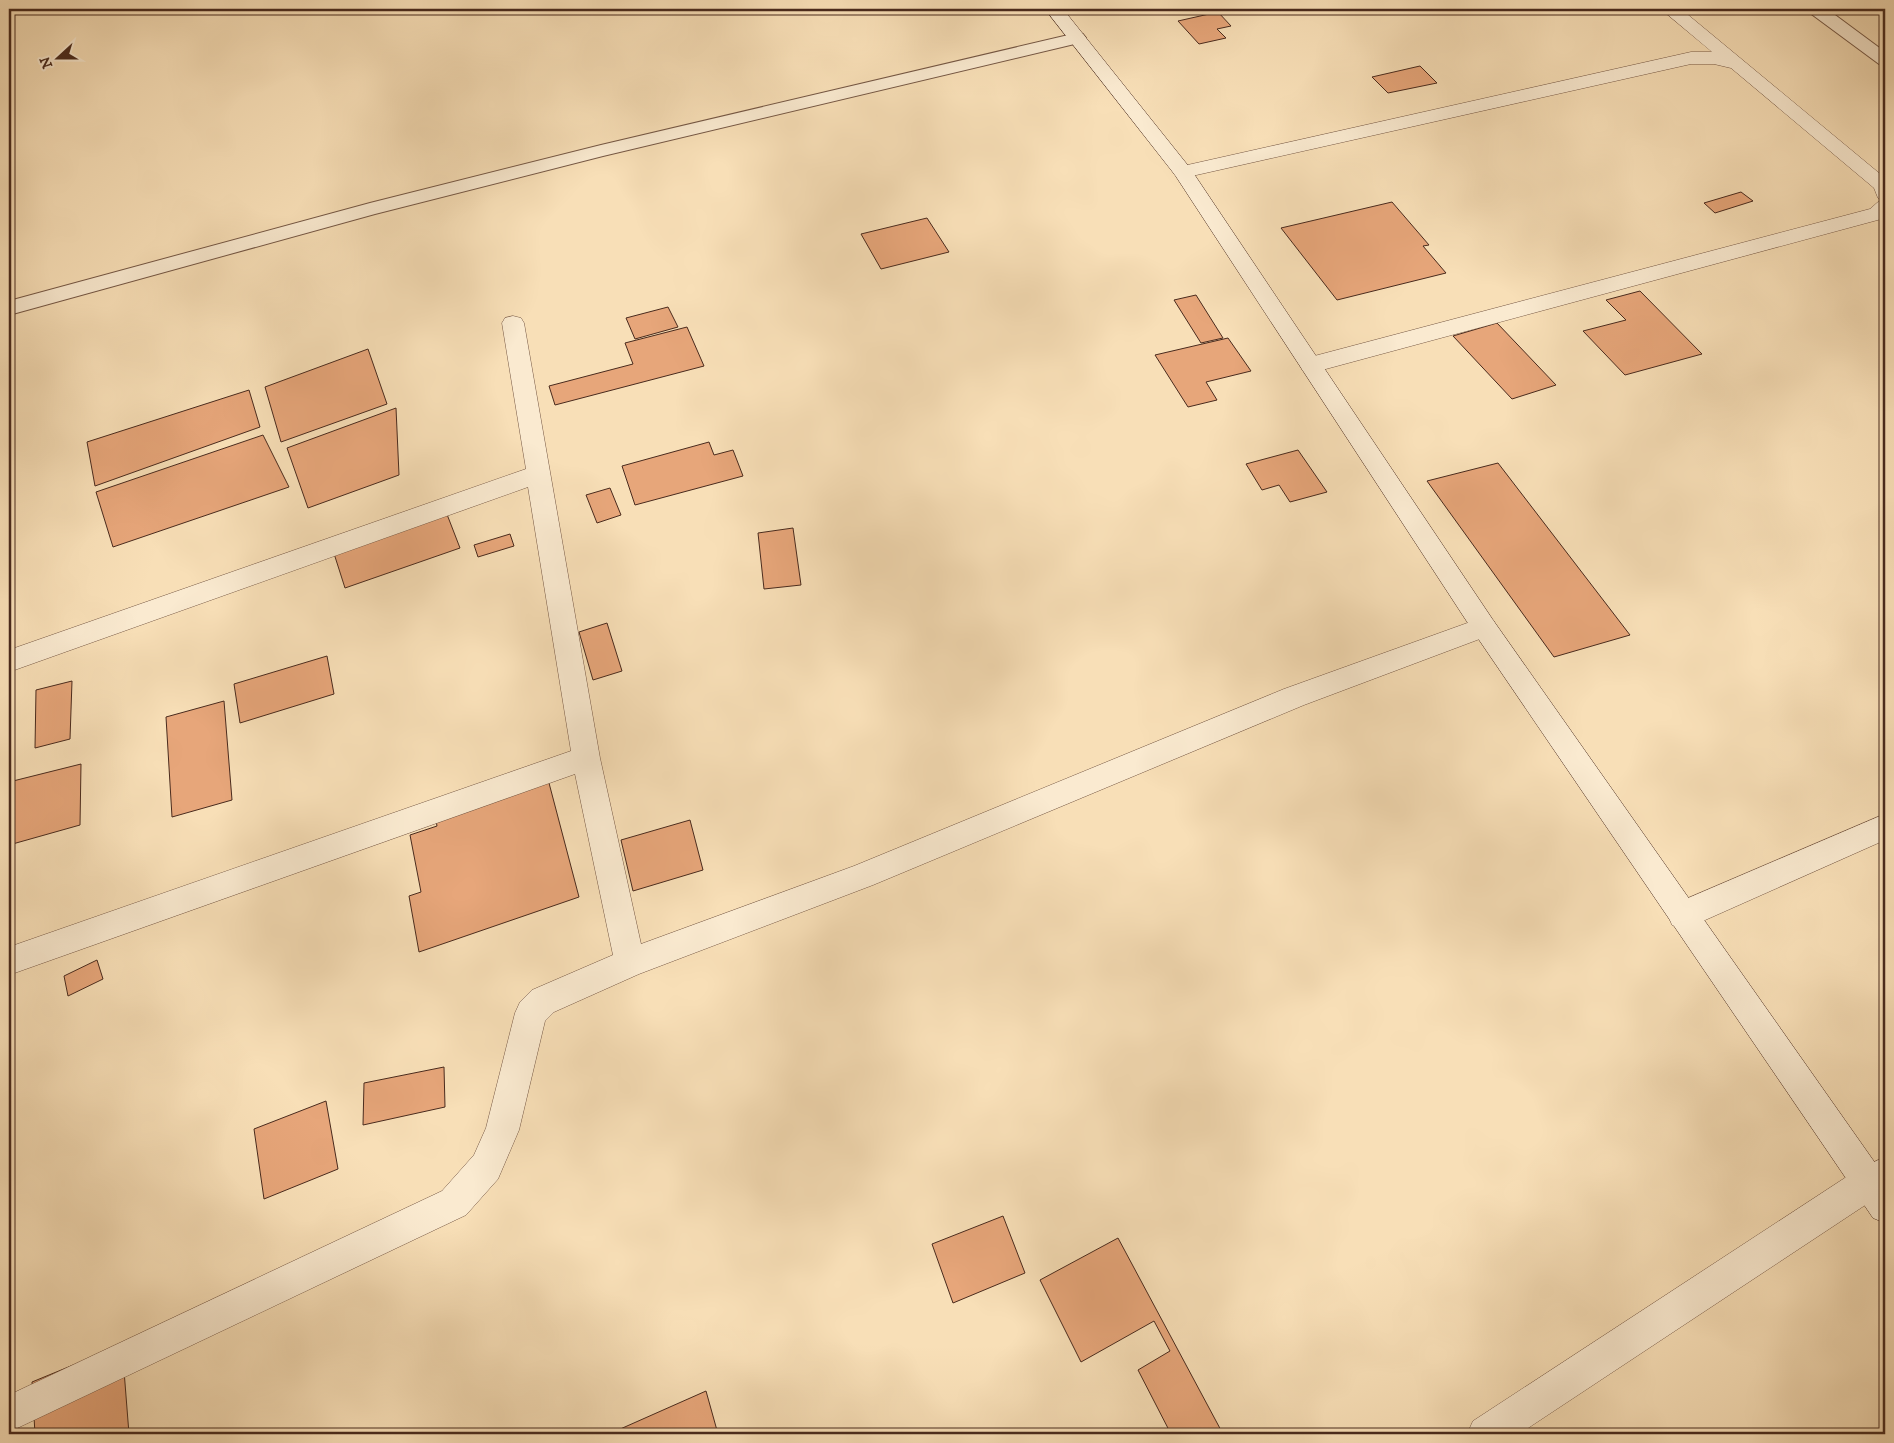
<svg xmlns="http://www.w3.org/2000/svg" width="1894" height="1443" font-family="'IM FELL DW Pica',serif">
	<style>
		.building { fill: #e7a67a; stroke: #492a1d }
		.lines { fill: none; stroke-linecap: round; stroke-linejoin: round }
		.lane-casing { stroke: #755744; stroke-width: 2 }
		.street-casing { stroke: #755744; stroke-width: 1 }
		.secondary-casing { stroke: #492a1d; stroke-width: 1 }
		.lane { fill: #faead0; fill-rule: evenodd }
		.street { fill: #faead0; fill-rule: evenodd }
		.secondary { fill: #faead0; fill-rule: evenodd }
	</style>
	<rect width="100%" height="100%" fill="#f8dfb7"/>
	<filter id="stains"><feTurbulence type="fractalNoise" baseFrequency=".004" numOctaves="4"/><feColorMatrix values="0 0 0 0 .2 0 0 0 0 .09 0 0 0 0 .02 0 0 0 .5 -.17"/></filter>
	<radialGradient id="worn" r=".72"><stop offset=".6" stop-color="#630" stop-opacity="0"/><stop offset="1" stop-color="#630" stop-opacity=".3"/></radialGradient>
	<path class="building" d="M1218 12 1231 26 1217 29 1226 38 1199 44 1178 21Z
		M1420 66 1437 83 1388 93 1372 77Z
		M1741 192 1753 201 1715 213 1704 203Z
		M1392 202 1429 245 1423 246 1446 273 1337 300 1281 228Z
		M927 218 949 252 881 269 861 234Z
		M1640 291 1702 354 1625 375 1583 331 1626 320 1606 300Z
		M1196 295 1223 338 1201 343 1174 300Z
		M668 307 678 327 635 339 626 318Z
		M1497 323 1556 385 1512 399 1453 336Z
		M687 327 704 366 555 405 549 386 633 364 625 343Z
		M1228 338 1251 371 1206 382 1217 400 1188 407 1155 355Z
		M368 349 387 404 281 442 265 387Z
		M249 390 260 427 95 486 87 442Z
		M396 408 399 475 308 508 287 448Z
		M263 435 289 487 113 547 96 492Z
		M709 442 714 455 733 450 743 476 635 505 622 466Z
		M1298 450 1327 492 1290 502 1279 485 1262 490 1246 464Z
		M1498 463 1630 635 1554 657 1427 481Z
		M610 488 621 515 597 523 586 495Z
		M443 504 460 548 345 588 330 541Z
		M793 528 801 585 764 589 758 533Z
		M510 534 514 546 478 557 474 545Z
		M607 623 622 671 593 680 579 632Z
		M327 656 334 694 240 723 234 684Z
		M72 681 70 739 35 748 36 690Z
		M224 701 232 800 172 817 166 717Z
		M81 764 80 825 9 845V782Z
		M544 764 579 897 419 952 409 896 421 892 410 835 437 826 432 800Z
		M690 820 703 870 633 891 621 840Z
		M97 960 103 979 68 996 64 976Z
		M444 1067 445 1107 363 1125 364 1083Z
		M326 1101 338 1169 264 1199 254 1129Z
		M1003 1216 1025 1273 953 1303 932 1244Z
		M1118 1238 1223 1434H1171L1138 1370 1170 1351 1154 1321 1081 1362 1040 1280Z
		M122 1345 129 1434H35L32 1382Z
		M706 1391 718 1434H609Z"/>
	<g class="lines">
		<g class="lane-casing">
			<path id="lane" d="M1808 9H1827L1885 52V65L1879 64 1810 13Z
				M1077 33 1083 34 1086 38 1083 42 603 156 375 214 9 315V301L370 203 601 145Z"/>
		</g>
		<g class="street-casing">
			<path id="street" d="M1661 9H1681L1885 178V218L1311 373 1303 371 1300 365 1303 359 1870 209 1878 202 1884 200 1878 198 1874 188 1731 68 1714 64H1691L1183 178 1176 176 1173 172 1176 168 1183 166 1691 52H1712Z
				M513 316 521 318 524 323 600 758 641 944 854 866 1284 689 1484 617 1493 620 1497 627 1493 634 1304 705 873 885 639 974 554 1012 545 1021 519 1130 498 1179 466 1215 9 1432V1395L442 1191 474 1155 486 1128 515 1013 520 1002 532 990 613 955 575 774 9 975V947L571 751 528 487 9 672V650L526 469 502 323 505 318Z
				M1885 814V840L1694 925 1683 929 1672 925 1668 915 1672 905Z
				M1885 1157V1192L1519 1434H1467L1473 1421 1857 1170Z"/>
		</g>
		<g class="secondary-casing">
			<path id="secondary" d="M1045 9H1063L1190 168 1493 620 1885 1177V1223L1873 1218 1475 634 1175 175Z"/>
		</g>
		<use href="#lane" class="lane"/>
		<use href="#street" class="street"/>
		<use href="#secondary" class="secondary"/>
	</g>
	<rect width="1894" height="1443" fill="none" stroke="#f8dfb7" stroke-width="30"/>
	<rect x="10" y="10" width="1874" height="1423" fill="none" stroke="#492a1d" stroke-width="2.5"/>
	<rect x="15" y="15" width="1864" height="1413" fill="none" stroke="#492a1d"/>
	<g transform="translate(58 58) rotate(249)" stroke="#faead0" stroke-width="4" paint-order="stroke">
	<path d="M0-4L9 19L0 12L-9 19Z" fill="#492a1d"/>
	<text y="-8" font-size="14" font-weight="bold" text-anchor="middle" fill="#492a1d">N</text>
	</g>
	<rect width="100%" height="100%" filter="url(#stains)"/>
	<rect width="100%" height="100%" fill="url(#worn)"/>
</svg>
